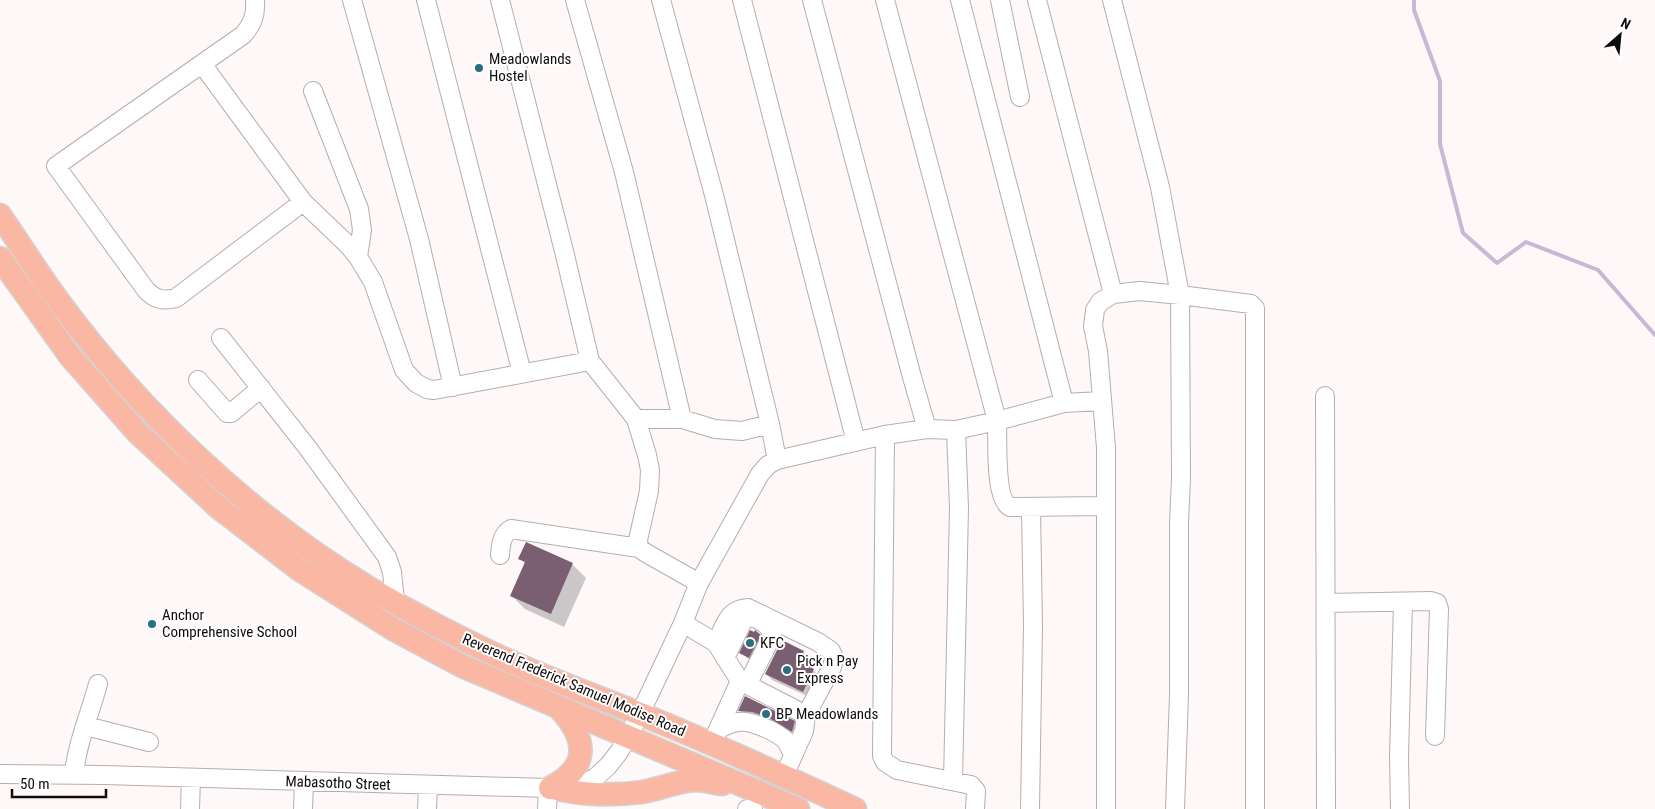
<svg xmlns="http://www.w3.org/2000/svg" width="1655" height="809" font-family="'Roboto Condensed',sans-serif">
	<style>
		.shadow { fill: #0003 }
		.lines { fill: none; stroke-linecap: round; stroke-linejoin: round }
		.stream { stroke: #c7b8d6; stroke-width: 4 }
		.building { fill: #7a5f72 }
		.minor-casing { stroke: #b7adae; stroke-width: 20 }
		.major-casing { stroke: #d4d3d3; stroke-width: 25 }
		.minor { stroke: #fff; stroke-width: 18 }
		.major { stroke: #fab8a4; stroke-width: 22 }
		.poi-dot { fill: #2b6e80; stroke: #fff; stroke-width: 2 }
		.labels { text-anchor: middle; dominant-baseline: central; stroke-width: 4; stroke-linejoin: round; paint-order: stroke }
		.poi-label { font-size: 15px; fill: #0f0c0c; stroke: #fff; text-anchor: start }
		.street-label { font-size: 15px; fill: #0f0c0c; stroke: #fff }
	</style>
	<rect width="100%" height="100%" fill="#fef8f9"/>
	<path class="shadow" d="M526 544 573 565 586 578 564 627 525 609 512 596 526 564 520 558Z
		M756 632 764 640 753 662 741 653Z
		M803 652 810 658 805 667 813 670 819 676 809 697 772 680 766 674Z
		M746 697 794 722 796 724 794 733 770 718 755 714 741 712 740 710Z"/>
	<g class="lines">
		<path class="stream" d="M1414 0V10L1440 81V144L1463 233 1497 263 1526 242 1598 270 1655 335"/>
	</g>
	<path class="building" d="M526 542 573 563 551 614 510 596 525 562 518 559Z
		M750 630 754 632 755 630 761 635 749 658 739 653Z
		M782 640 804 651 799 662 814 669 803 692 765 674Z
		M745 696 795 721 792 732 767 717 752 712 738 711Z"/>
	<g class="lines">
		<g class="minor-casing">
			<path id="minor" d="M255 0C256 14 253 24 243 35L56 166 146 290C155 300 164 301 176 298L303 202
				M352 0 419 239 453 387
				M426 0 522 373
				M500 0 564 251 590 361 636 419 647 455 650 470 649 491 638 540 639 548 646 553 699 583
				M575 0 624 172 682 419
				M661 0 714 195 770 424 777 460
				M742 0 856 442
				M812 0 912 377 927 429
				M885 0 997 421C998 439 994 499 1010 507L1105 506
				M960 0 1064 403
				M1000 0 1020 97
				M1037 0 1113 294
				M1112 0 1160 187 1180 295 1181 479 1179 522V695L1175 809
				M202 64 303 202 348 245 358 257 373 282 404 370 416 383 427 389 434 390 590 361
				M313 91 359 209 362 230 358 257
				M221 338 307 447 387 557 392 572 395 601
				M198 380 227 413H231L261 388
				M1325 396 1326 809
				M636 419H682L715 429 742 431 770 424
				M885 435 882 756 885 762 897 770 971 785 976 791 975 809
				M500 555C501 545 501 535 511 529L639 548
				M1326 603 1431 601 1437 603 1439 609 1435 736
				M683 623 716 643 740 681 806 715 804 731 784 776
				M716 643C725 626 727 609 748 608L818 642 831 651 834 658 832 667 806 715
				M725 658 744 619C754 615 761 621 769 627L772 636 747 685
				M86 726 149 742
				M718 730C738 717 749 721 770 730 775 733 783 737 786 741 789 745 791 751 793 755
				M716 734 740 681
				M0 774 104 775 548 788 573 787 582 785 596 777 608 766 619 752 640 714 683 623 699 583 760 474 768 465 777 460 885 435 927 429 956 430 997 421 1064 403 1102 401
				M74 774C77 743 90 714 98 684
				M953 781 959 508 956 430
				M190 809 191 778
				M303 809 304 781
				M427 809 428 785
				M547 809 548 788
				M747 809H753
				M1030 809 1033 626 1031 507
				M1106 809V448L1098 351 1093 326 1095 310 1100 302 1113 294 1140 291 1180 295 1251 304 1255 308V809
				M1400 809 1399 757 1403 602"/>
		</g>
		<g class="major-casing">
			<path id="major" d="M0 215C20 244 39 275 60 303 141 413 251 517 369 588 410 612 453 635 496 655 549 680 605 699 660 722 726 749 790 779 855 809
				M0 258 70 356 137 432 218 507 300 570 393 629 462 666 798 809
				M550 788C591 767 587 739 560 709
				M553 788C580 795 614 796 642 792 660 789 677 781 695 780 704 780 713 783 722 784"/>
		</g>
		<use href="#minor" class="minor"/>
		<use href="#major" class="major"/>
	</g>
	<g class="poi-dot">
		<circle cx="479" cy="68" r="5"/>
		<circle cx="152" cy="624" r="5"/>
		<circle cx="750" cy="643" r="5"/>
		<circle cx="787" cy="670" r="5"/>
		<circle cx="766" cy="714" r="5"/>
	</g>
	<g class="labels">
		<g class="poi-label">
			<text x="489" y="59">Meadowlands<tspan x="489" dy="17">Hostel</tspan></text>
			<text x="162" y="615">Anchor<tspan x="162" dy="17">Comprehensive School</tspan></text>
			<text x="760" y="643">KFC</text>
			<text x="797" y="661">Pick n Pay<tspan x="797" dy="17">Express</tspan></text>
			<text x="776" y="714">BP Meadowlands</text>
		</g>
		<g class="street-label">
			<text transform="translate(574 685) rotate(23)">Reverend Frederick Samuel Modise Road</text>
			<text transform="translate(338 783) rotate(2)">Mabasotho Street</text>
		</g>
	</g>
	<g transform="translate(1620 35) rotate(27)" stroke="#ffffff" stroke-width="4" paint-order="stroke">
	<path d="M0-4L9 19L0 12L-9 19Z" fill="#0f0c0c"/>
	<text y="-8" font-size="14" font-weight="bold" text-anchor="middle" fill="#0f0c0c">N</text>
	</g>
	<path d="M12 789v8h94v-8" fill="none" stroke="#0f0c0c" stroke-width="2.5"/>
	<text x="20" y="789" font-size="15" fill="#0f0c0c" stroke="#ffffff" stroke-width="4" paint-order="stroke">50 m</text>
</svg>
